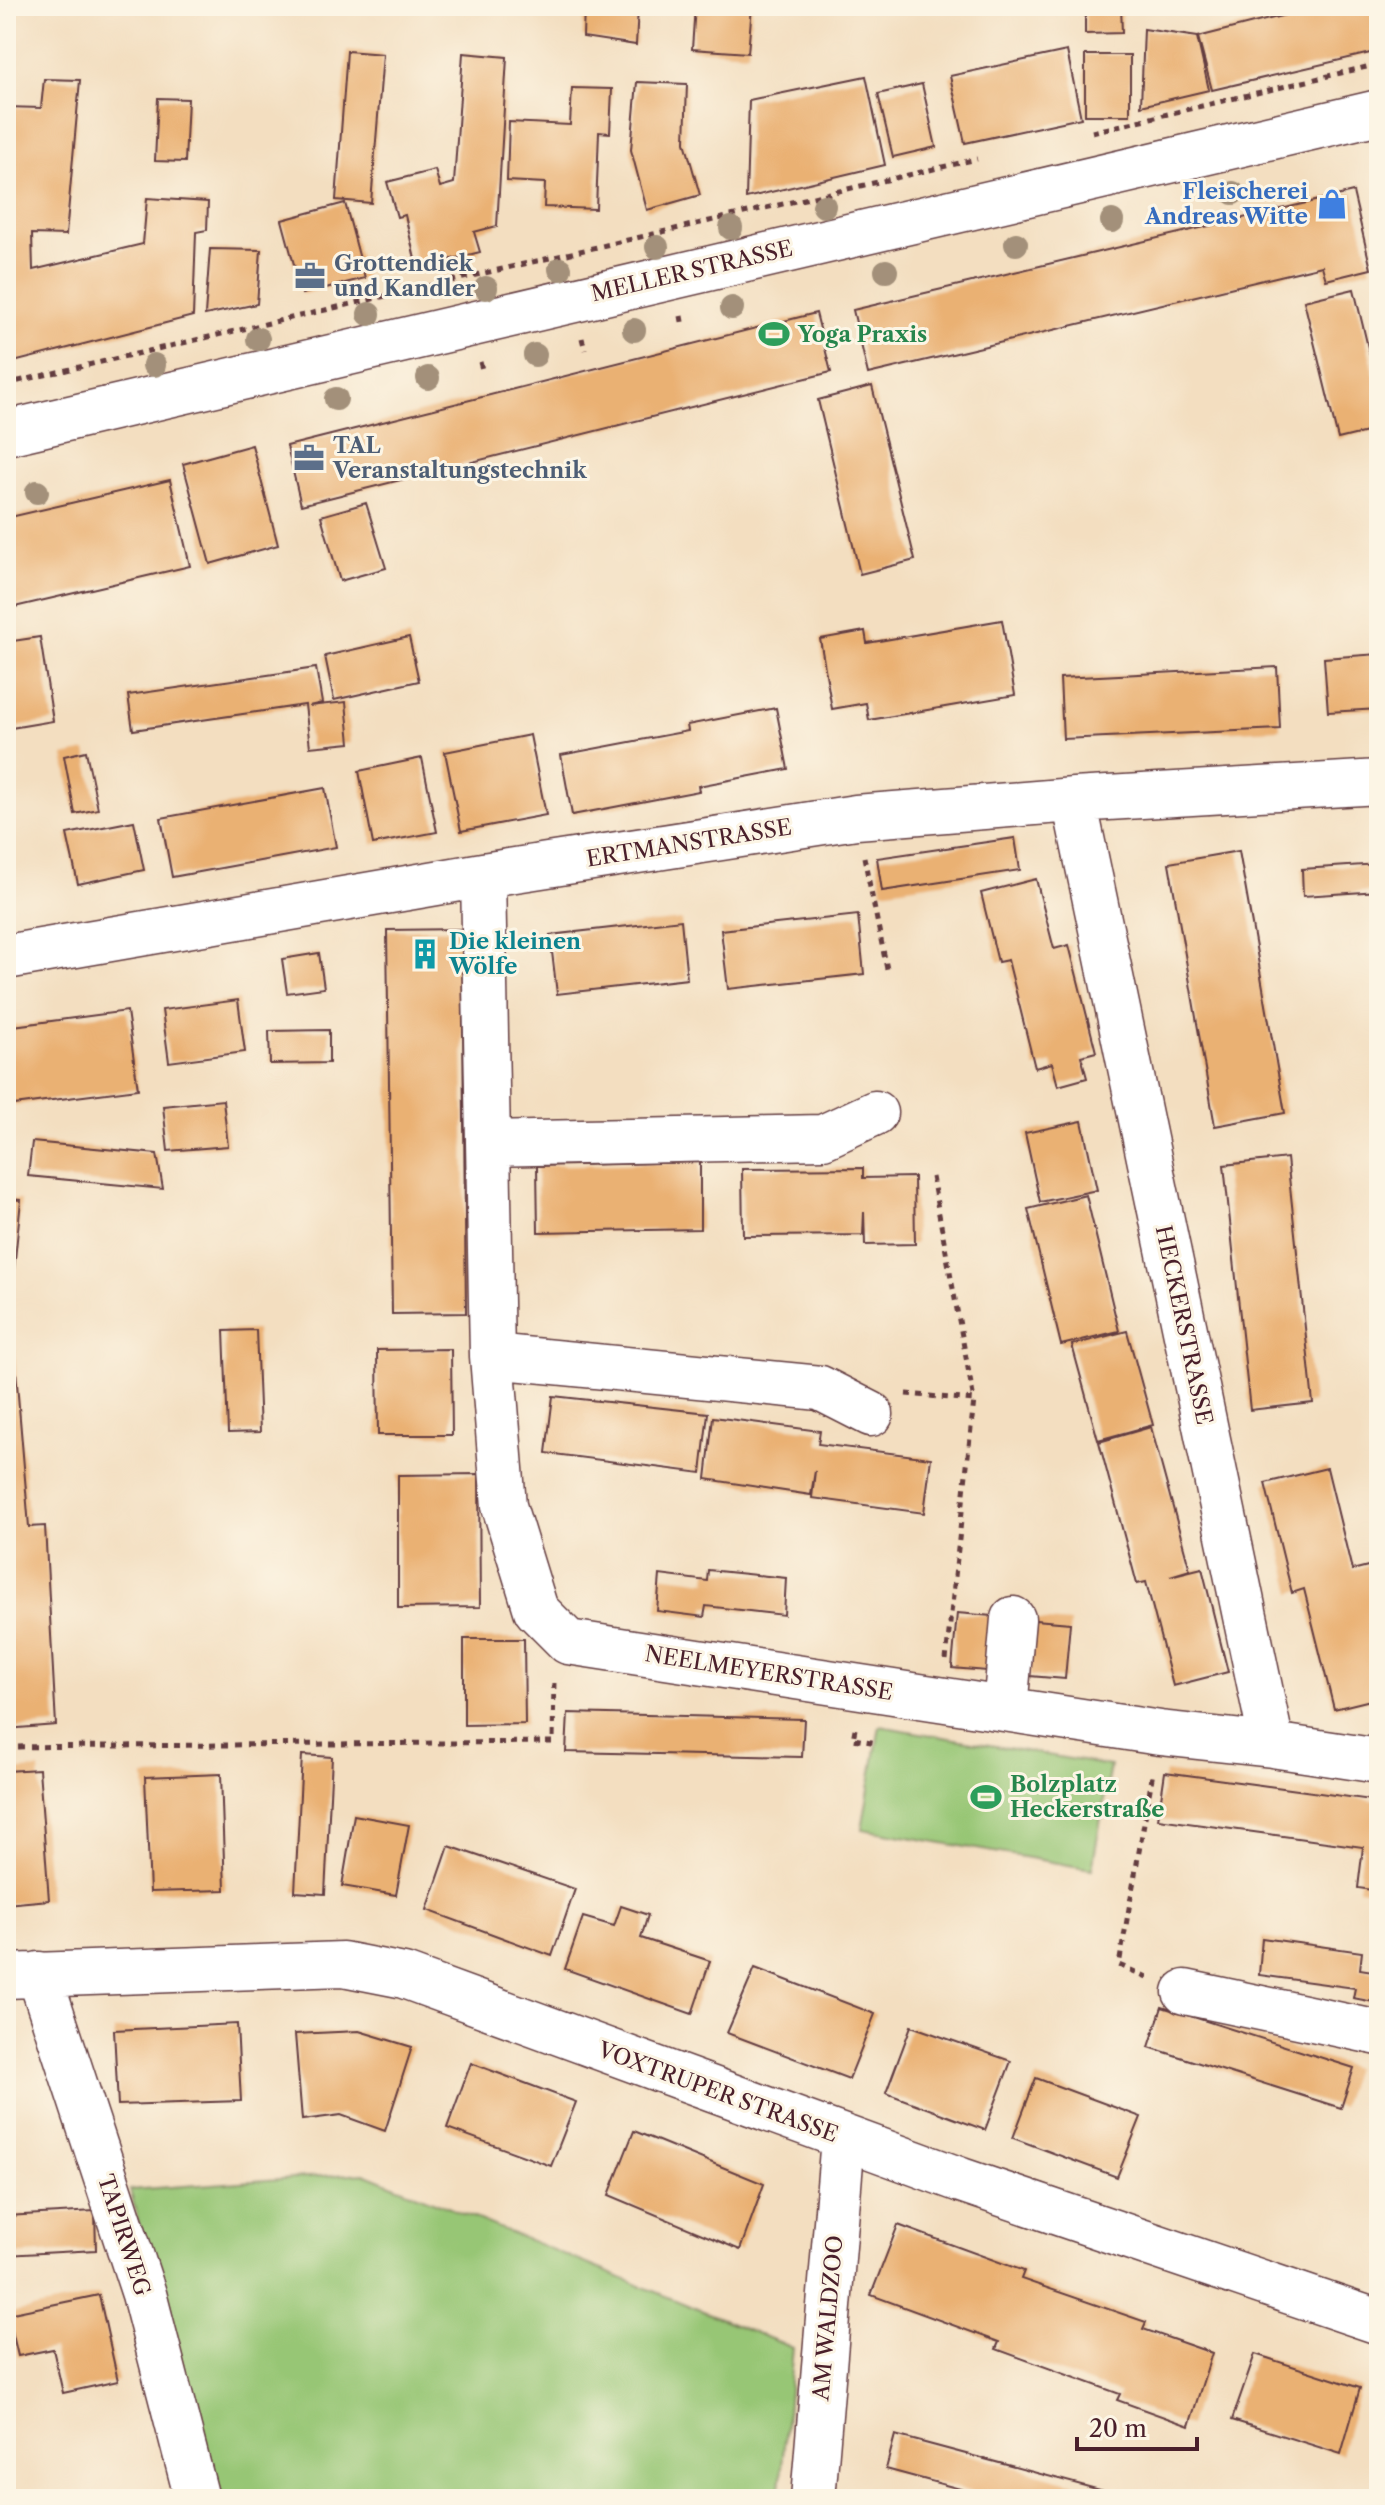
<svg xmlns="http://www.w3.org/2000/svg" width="1385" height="2505" font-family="'Libre Caslon Text',serif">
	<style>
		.green { fill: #97c675; stroke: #707250; stroke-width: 2 }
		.building { fill: #eab173 }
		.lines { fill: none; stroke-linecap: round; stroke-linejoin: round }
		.minor-casing { stroke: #633c41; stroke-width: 47 }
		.path { stroke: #633c41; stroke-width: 5; stroke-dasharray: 6 6; stroke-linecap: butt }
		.minor { stroke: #fff; stroke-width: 44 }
		.tree { fill: #a3907a }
		.labels { text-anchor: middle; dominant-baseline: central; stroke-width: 6; stroke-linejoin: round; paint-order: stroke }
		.shop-label { font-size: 22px; font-weight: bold; fill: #366cbe; stroke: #fcf5e5; text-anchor: end }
		.service-label { font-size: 22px; font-weight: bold; fill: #4e5e75; stroke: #fcf5e5; text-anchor: start }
		.street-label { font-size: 22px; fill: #4a1f2b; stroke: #fcf5e5 }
		.leisure-label { font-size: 22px; font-weight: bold; fill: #27864d; stroke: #fcf5e5; text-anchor: start }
		.culture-label { font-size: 22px; font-weight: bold; fill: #0d838f; stroke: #fcf5e5; text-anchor: start }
	</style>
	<rect width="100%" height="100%" fill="#fcf5e5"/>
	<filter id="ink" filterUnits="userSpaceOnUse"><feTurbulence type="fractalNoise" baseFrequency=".0125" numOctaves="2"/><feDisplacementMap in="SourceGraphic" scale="16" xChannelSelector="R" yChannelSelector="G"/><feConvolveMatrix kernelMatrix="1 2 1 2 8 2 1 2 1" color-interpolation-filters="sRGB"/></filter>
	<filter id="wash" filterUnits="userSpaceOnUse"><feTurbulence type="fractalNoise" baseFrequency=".006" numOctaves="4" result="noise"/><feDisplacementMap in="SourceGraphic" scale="32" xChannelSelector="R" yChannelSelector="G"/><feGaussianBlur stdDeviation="1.8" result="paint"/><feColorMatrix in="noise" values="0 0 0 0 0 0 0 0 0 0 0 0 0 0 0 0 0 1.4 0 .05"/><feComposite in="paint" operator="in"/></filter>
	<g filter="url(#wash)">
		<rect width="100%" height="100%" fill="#f3dec0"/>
		<path class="green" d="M880 1726 1110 1766 1092 1869 862 1829Z
			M364 2173 793 2348 779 2499H211L130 2190Z"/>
		<g id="blocks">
			<path class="building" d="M584 6 638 7 636 45 583 37Z
				M695 6H752L748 53 692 49Z
				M1085 6H1121L1122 33 1085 34Z
				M1321 6H1379V51L1212 90 1198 37Z
				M1144 29 1197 37 1209 90 1141 106Z
				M347 51 383 54 371 203 336 200Z
				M1067 51 1081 118 965 143 950 76Z
				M463 53 507 57 497 226 474 232 480 252 417 268 405 215 397 217 387 182 435 170 440 187 454 183Z
				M1085 55H1130V115H1085Z
				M866 76 885 165 746 198 749 100Z
				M44 79 80 80 66 235 32 234 33 270 143 244 147 198 208 202 207 230 196 232 193 316 6 364V107L41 108Z
				M637 82 687 84 685 142 700 195 647 210 631 150Z
				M922 84 936 147 893 157 878 94Z
				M572 88 612 89 610 133 599 132 596 209 544 207 545 183 507 181 509 122 570 125Z
				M158 98 188 99 185 162 155 161Z
				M1353 192 1371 269 1326 280 1322 266 868 374 853 310Z
				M345 203 365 278 302 294 282 220Z
				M210 249 261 250 257 304 205 315Z
				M1354 289 1379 393V429L1338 439 1304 301Z
				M816 313 831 372 301 505 287 446Z
				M872 386 915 560 860 574 818 400Z
				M252 445 278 545 210 564 183 464Z
				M170 480 190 566 6 609V518Z
				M366 503 386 568 340 581 321 516Z
				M1002 620 1015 695 869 720 866 703 832 709 820 639 865 631 867 643Z
				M40 637 53 721 11 728 6 693V642Z
				M409 637 419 681 334 700 325 656Z
				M1379 654V709L1328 712 1324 658Z
				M1277 667 1280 729 1063 739 1060 678Z
				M316 668 322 703 309 706 346 702 350 743 310 747 305 705 133 730 128 695Z
				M776 708 788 769 698 786 699 791 572 815 561 755 688 731 687 725Z
				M530 735 546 815 461 831 445 752Z
				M86 751 98 809 75 814 64 756Z
				M422 758 437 832 373 844 359 771Z
				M325 788 336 847 172 877 161 818Z
				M134 821 144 870 78 884 67 834Z
				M1015 838 1020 870 882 891 877 858Z
				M1239 851 1285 1113 1215 1126 1169 863Z
				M1379 864V891L1303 896 1302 869Z
				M1036 879 1054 949 1069 945 1096 1052 1081 1056 1087 1078 1058 1086 1052 1063 1035 1068 1008 960 998 962 981 893Z
				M858 915 864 974 728 989 721 930Z
				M681 920 687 979 557 994 550 935Z
				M462 929 466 1313 392 1314 387 930Z
				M319 953 324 988 287 993 282 959Z
				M238 1000 245 1052 169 1062 162 1010Z
				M127 1011 138 1089 6 1106V1027Z
				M329 1030V1063L270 1064 269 1031Z
				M223 1100 228 1146 168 1151 163 1106Z
				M1082 1121 1097 1190 1040 1202 1025 1133Z
				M32 1142 157 1154 163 1189 28 1176Z
				M1287 1158 1313 1403 1250 1410 1224 1165Z
				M700 1162V1229L538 1232 537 1166Z
				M863 1168V1178L914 1177 915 1244 865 1245 864 1212 863 1235 743 1236 742 1169Z
				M1086 1195 1119 1331 1061 1345 1028 1209Z
				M6 1199 21 1200 13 1279H6Z
				M256 1330 260 1432 228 1433 224 1331Z
				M1127 1331 1153 1425 1098 1440 1072 1345Z
				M14 1347 29 1527 45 1526 56 1725 6 1729V1348Z
				M451 1349 452 1435H378L377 1350Z
				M553 1396 708 1413 701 1473 546 1453Z
				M713 1417 820 1431 818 1444 931 1458 924 1513 812 1498 815 1471 811 1495 706 1479Z
				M1151 1427 1190 1570 1170 1576 1202 1568 1228 1672 1173 1686 1146 1582 1137 1584 1099 1442Z
				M1327 1468 1352 1570 1372 1565 1379 1595V1698L1334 1709 1304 1589 1292 1593 1265 1483Z
				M479 1474 480 1607 398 1608V1475Z
				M708 1570 786 1578 784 1615 706 1606 704 1617 657 1611 660 1575 707 1581Z
				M957 1613 992 1616 987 1671 952 1668Z
				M1035 1620 1070 1623 1065 1679 1030 1676Z
				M464 1639H524L525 1724 464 1725Z
				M568 1713 804 1719 802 1757 566 1752Z
				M302 1755 332 1757 325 1894 295 1892Z
				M39 1769 49 1900 6 1904V1771Z
				M1165 1772 1379 1801V1891L1358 1888 1363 1847 1158 1819Z
				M221 1774 225 1890 150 1892 145 1777Z
				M354 1815 409 1825 396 1895 342 1886Z
				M449 1846 575 1889 552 1956 427 1910Z
				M621 1906 648 1915 641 1938 710 1961 692 2014 565 1969 583 1917 614 1926Z
				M1262 1938 1362 1952 1360 1969 1379 1972V2003L1353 1998 1355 1988 1259 1975Z
				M755 1968 875 2014 849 2079 727 2033Z
				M1162 2007 1354 2068 1341 2108 1149 2047Z
				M237 2024 241 2101 118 2105 114 2030Z
				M911 2026 1011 2061 985 2130 886 2093Z
				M359 2031 412 2047 385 2131 341 2115 302 2120 295 2034Z
				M471 2063 576 2102 551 2166 447 2128Z
				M1036 2078 1141 2117 1117 2177 1013 2138Z
				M634 2131 764 2184 740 2250 609 2195Z
				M95 2211 96 2250 6 2255V2216Z
				M898 2225 1024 2271 1021 2279 1146 2322 1143 2329 1212 2353 1189 2426 1117 2400 1120 2394 996 2349 999 2342 871 2295Z
				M99 2295 118 2381 63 2393 53 2349 18 2356 8 2314Z
				M1255 2354 1360 2388 1341 2454 1232 2420Z
				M895 2435 1130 2498 1129 2499H997L886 2469Z"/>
		</g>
	</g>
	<g filter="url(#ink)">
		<use href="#blocks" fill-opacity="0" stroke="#633c41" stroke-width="2"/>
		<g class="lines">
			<g class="minor-casing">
				<path id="minor" d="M6 433 1379 112
					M1074 800 1272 1745
					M483 875 492 1356 504 1506 536 1610 568 1642 1160 1733 1272 1745 1379 1761
					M6 957 483 875 856 817 1074 800 1379 782
					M490 1144 823 1137 875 1113
					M492 1356 820 1388 871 1414
					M1005 1709 1013 1619
					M39 1974 144 2294 197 2499
					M6 1976 343 1964 404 1976 961 2180 1379 2322
					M1185 1992 1379 2033
					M813 2499 843 2138"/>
			</g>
			<path class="path" d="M1092 132 1379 64
				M681 316 683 327
				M582 338 585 350
				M480 362 483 373
				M6 384 977 159
				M864 857 888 974
				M932 1177 974 1400
				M906 1394 974 1400 946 1660
				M855 1729 853 1739 877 1743
				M6 1747 553 1742 554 1680
				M1147 1977 1119 1965 1153 1772"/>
			<use href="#minor" class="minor"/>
		</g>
		<g class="tree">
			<circle cx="1233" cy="193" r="12"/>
			<circle cx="824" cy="206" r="12"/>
			<circle cx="1112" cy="221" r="12"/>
			<circle cx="731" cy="228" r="12"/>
			<circle cx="1016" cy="244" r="12"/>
			<circle cx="657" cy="247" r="12"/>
			<circle cx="560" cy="269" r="12"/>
			<circle cx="886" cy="271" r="12"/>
			<circle cx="486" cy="288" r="12"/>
			<circle cx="732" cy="308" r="12"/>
			<circle cx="369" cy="314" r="12"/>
			<circle cx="634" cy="330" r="12"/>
			<circle cx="258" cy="339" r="12"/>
			<circle cx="535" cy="355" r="12"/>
			<circle cx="154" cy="365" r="12"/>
			<circle cx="428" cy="378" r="12"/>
			<circle cx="336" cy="399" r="12"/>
			<circle cx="37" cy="492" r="12"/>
		</g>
	</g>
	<defs>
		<g id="shop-bare" transform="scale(2.4)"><path d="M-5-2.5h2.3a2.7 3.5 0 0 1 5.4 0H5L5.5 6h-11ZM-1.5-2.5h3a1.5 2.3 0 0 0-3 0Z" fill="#3f7fe0" stroke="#fcf5e5" stroke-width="2.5" paint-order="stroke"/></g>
		<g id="office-bare" transform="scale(2.4)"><path d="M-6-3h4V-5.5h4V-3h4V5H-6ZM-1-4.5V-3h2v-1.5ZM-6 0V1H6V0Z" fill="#5c6f8a" stroke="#fcf5e5" stroke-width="2.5" paint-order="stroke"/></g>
		<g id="stadium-bare" transform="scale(2.4)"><path d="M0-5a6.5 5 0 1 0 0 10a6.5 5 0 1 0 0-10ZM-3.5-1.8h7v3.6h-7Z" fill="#2e9e5b" stroke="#fcf5e5" stroke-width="2.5" paint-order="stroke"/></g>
		<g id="building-bare" transform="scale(2.4)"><path d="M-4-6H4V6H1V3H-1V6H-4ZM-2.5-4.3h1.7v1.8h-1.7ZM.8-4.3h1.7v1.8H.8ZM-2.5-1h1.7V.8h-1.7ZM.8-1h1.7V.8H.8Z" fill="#0f9aa8" stroke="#fcf5e5" stroke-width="2.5" paint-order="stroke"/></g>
	</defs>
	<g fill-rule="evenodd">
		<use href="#shop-bare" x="1332" y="204"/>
		<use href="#office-bare" x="310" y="276"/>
		<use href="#stadium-bare" x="774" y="334"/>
		<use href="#office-bare" x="309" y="458"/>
		<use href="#building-bare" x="425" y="954"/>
		<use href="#stadium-bare" x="986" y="1797"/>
	</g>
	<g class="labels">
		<g class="shop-label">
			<text x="1308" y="191">Fleischerei<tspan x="1308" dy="25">Andreas Witte</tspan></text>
		</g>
		<g class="service-label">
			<text x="334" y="263">Grottendiek<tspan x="334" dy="25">und Kandler</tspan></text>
			<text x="333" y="445">TAL<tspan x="333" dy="25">Veranstaltungstechnik</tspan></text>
		</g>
		<g class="street-label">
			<text transform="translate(692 271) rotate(-13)">MELLER STRASSE</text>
			<text transform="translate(689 843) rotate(-9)">ERTMANSTRASSE</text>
			<text transform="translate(1184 1325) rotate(78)">HECKERSTRASSE</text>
			<text transform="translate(769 1673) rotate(9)">NEELMEYERSTRASSE</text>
			<text transform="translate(718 2092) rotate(20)">VOXTRUPER STRASSE</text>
			<text transform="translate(124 2235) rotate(72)">TAPIRWEG</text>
			<text transform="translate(828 2318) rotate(-85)">AM WALDZOO</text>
		</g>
		<g class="leisure-label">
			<text x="798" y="334">Yoga Praxis</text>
			<text x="1010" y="1784">Bolzplatz<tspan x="1010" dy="25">Heckerstraße</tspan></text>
		</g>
		<g class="culture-label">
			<text x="449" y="941">Die kleinen<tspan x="449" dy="25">Wölfe</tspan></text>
		</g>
	</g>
	<rect width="1385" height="2505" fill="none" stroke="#fcf5e5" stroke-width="32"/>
	<path d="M1077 2437v12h120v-12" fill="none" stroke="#4a1f2b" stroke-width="4"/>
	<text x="1089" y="2437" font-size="24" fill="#4a1f2b" stroke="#fcf5e5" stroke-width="6" paint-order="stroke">20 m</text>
</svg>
